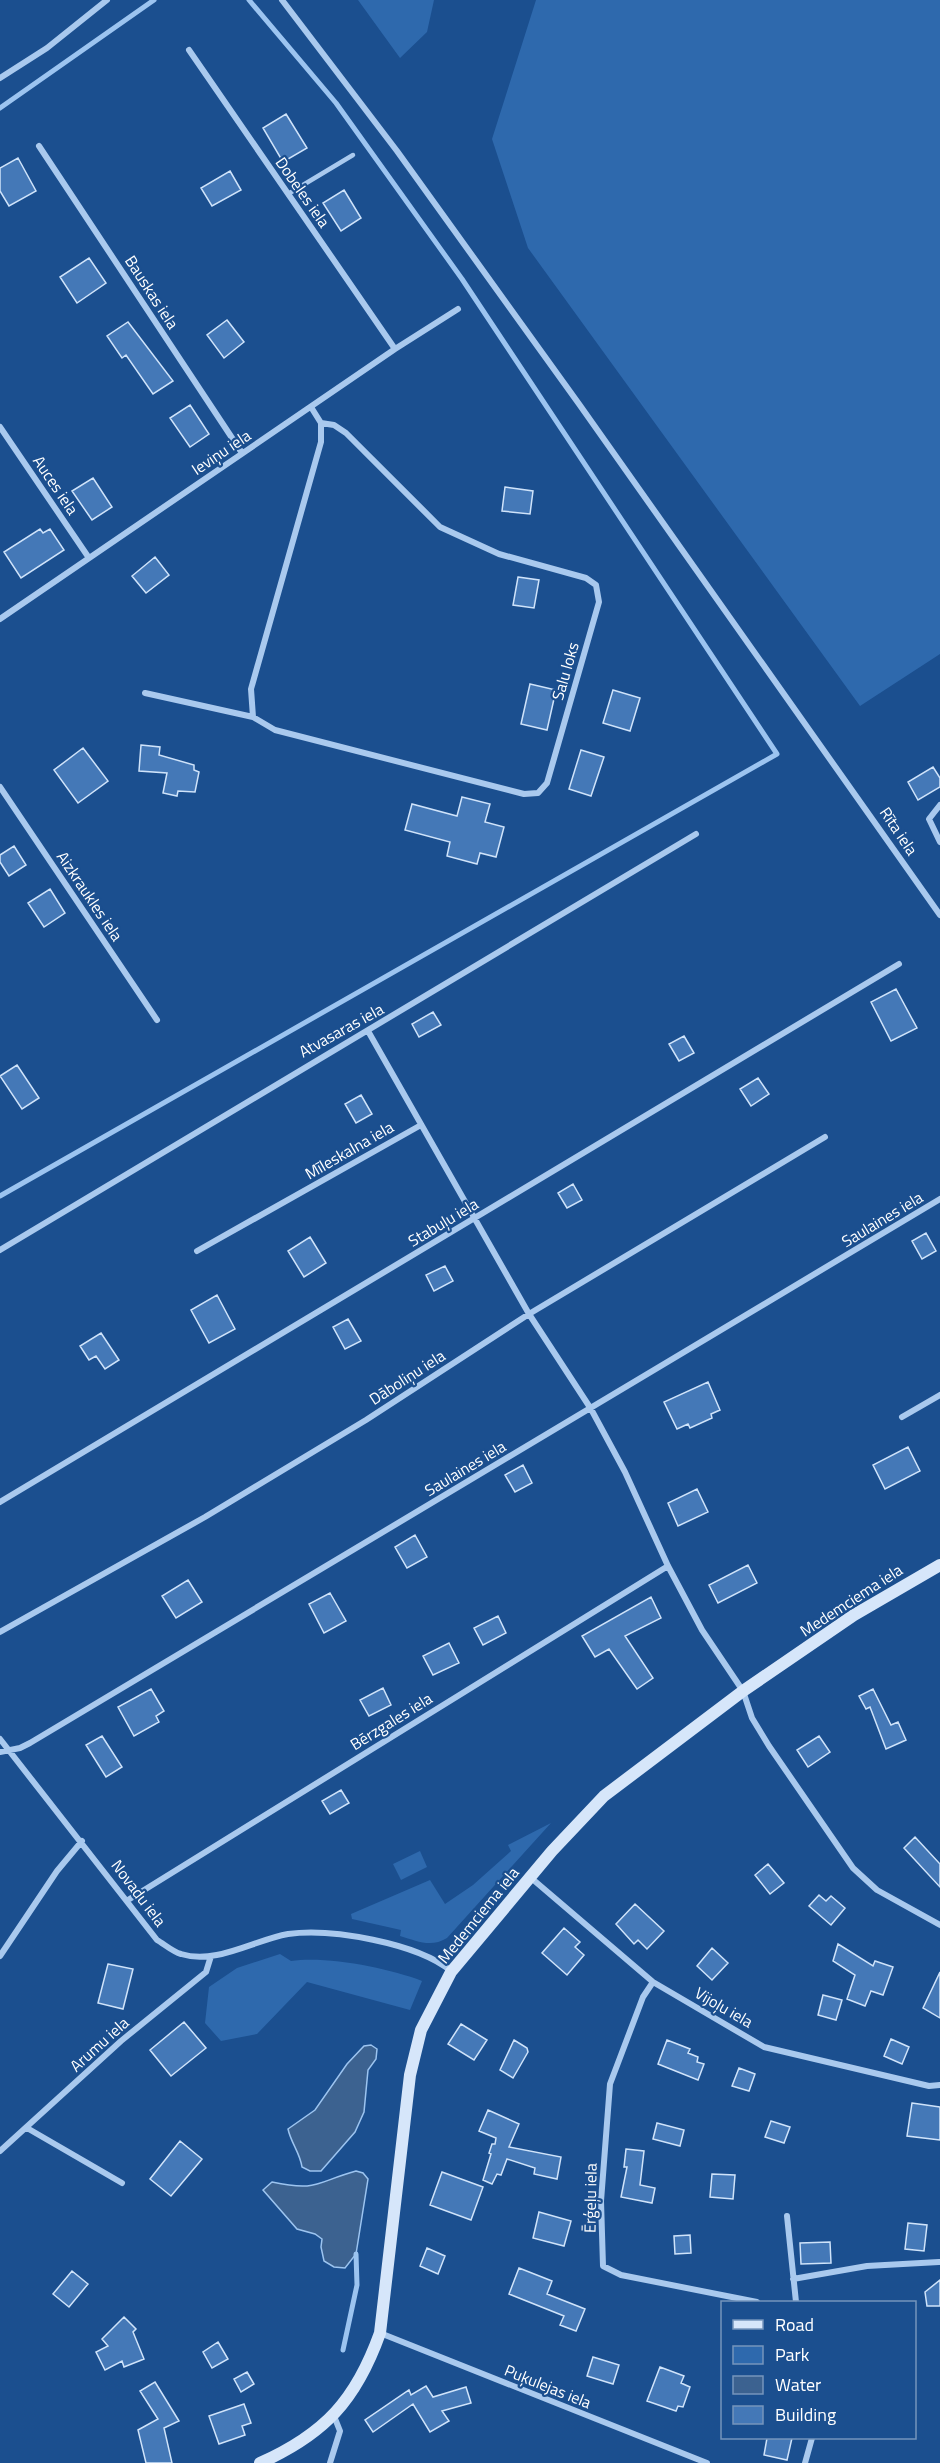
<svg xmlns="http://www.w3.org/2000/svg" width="940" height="2463" font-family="'Titillium Web',sans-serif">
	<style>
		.green { fill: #2e69ad }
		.water { fill: #3c6290; stroke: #9cc4f0; stroke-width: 1.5 }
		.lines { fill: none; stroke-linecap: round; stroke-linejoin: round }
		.stream { stroke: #9cc4f0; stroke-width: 5 }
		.building { fill: #4478b7; stroke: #cfe3fa; stroke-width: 1.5 }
		.lane { stroke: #a9c9ee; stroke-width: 4.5 }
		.street { stroke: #a9c9ee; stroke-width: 6 }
		.secondary { stroke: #d6e6fa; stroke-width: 12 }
		.labels { text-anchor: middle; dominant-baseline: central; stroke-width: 4.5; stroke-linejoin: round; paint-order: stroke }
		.street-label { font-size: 16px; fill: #fff; stroke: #1b4f8f }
	</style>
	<rect width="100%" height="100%" fill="#1b4f8f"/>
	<path class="green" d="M358 0H434L427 32 400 58Z
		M536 0H940V654L860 706 528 248 492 139Z
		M551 1823 447 1938C431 1948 417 1941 400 1936L401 1930 352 1919 351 1914 430 1880 445 1904 473 1885 511 1851 508 1845Z
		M420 1851 427 1867 401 1880 393 1864Z
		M280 1954 291 1961C328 1956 388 1968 422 1981L410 2010 307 1982 257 2034 221 2041 205 2023 209 1987 237 1968Z"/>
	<path class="water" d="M371 2045 377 2049 376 2059 368 2070 364 2112 355 2132 321 2171H310L302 2167C300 2153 291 2143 288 2129L315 2110 347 2064 364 2046Z
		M356 2171 363 2173 368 2179 356 2254 345 2268 334 2267 324 2261 321 2247 322 2239 315 2234 297 2229 263 2190 272 2182C318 2192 316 2182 356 2171Z"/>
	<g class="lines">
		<path class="stream" d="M0 108 154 0
			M0 1196 777 754 462 279 336 103 249 0
			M343 2350 357 2285 356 2254"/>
	</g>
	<path class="building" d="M286 114 307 148 283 162 263 128Z
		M18 158 36 191 9 206 0 191V168Z
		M230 171 241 190 212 206 201 188Z
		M344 190 361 218 341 231 323 203Z
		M89 258 106 283 77 303 60 277Z
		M227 320 244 342 224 358 207 335Z
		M128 322 173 381 153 394 126 355 122 358 107 336Z
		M190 405 209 434 190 447 170 418Z
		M93 478 112 507 92 520 72 491Z
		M505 487 533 491 530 514 502 511Z
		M40 529 43 533 50 529 64 550 21 578 4 552Z
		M155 557 169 575 146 593 132 576Z
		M518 577 539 580 534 608 513 605Z
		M530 684 556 690 547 730 521 724Z
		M613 690 640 698 630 731 603 723Z
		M141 745 160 747 159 755 194 765V770L199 772 195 792 178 791 177 796 163 793 167 773 139 771Z
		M83 748 108 781 78 803 54 770Z
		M581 750 604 757 591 796 569 789Z
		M933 767 940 778V787L918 800 908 782Z
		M462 797 490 804 485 822 504 827 496 857 480 853 477 864 447 856 450 842 405 830 412 804 457 816Z
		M14 846 26 865 9 876 0 862V855Z
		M50 889 65 913 44 927 28 903Z
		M896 989 917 1028 891 1041 871 1002Z
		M433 1012 441 1025 419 1037 412 1024Z
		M684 1036 694 1053 679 1061 669 1044Z
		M17 1065 39 1098 22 1109 0 1076Z
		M758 1078 769 1094 751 1106 740 1089Z
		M361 1095 372 1114 356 1123 345 1104Z
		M573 1184 582 1200 567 1208 558 1193Z
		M926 1233 936 1251 922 1259 912 1241Z
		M310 1237 326 1263 304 1277 288 1251Z
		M445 1266 453 1281 434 1291 426 1275Z
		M217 1295 235 1329 209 1343 191 1310Z
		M348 1319 361 1341 345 1349 333 1327Z
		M101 1333 119 1360 105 1369 96 1356 89 1360 80 1346Z
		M708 1382 720 1410 711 1414 712 1418 690 1428 688 1424 677 1429 664 1402Z
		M908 1447 920 1471 885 1489 873 1465Z
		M523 1465 532 1483 515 1492 505 1475Z
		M697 1489 708 1512 678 1526 668 1503Z
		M415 1535 427 1557 407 1568 395 1547Z
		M748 1565 757 1583 718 1603 709 1585Z
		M188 1580 202 1602 176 1618 162 1596Z
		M330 1593 346 1621 324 1633 309 1604Z
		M651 1597 661 1618 625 1636 653 1678 637 1689 609 1649 595 1657 582 1636Z
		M498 1616 506 1633 483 1645 474 1628Z
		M449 1643 459 1663 433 1675 423 1656Z
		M383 1688 391 1705 369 1716 360 1700Z
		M151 1689 164 1711 156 1716 159 1722 134 1736 118 1707Z
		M873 1689 891 1725 898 1722 906 1740 886 1749 870 1707 866 1709 859 1696Z
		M102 1736 122 1767 106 1777 86 1745Z
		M819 1736 830 1752 808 1767 797 1750Z
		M341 1790 349 1803 330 1814 322 1801Z
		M915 1837 940 1864V1887L904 1848Z
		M768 1864 784 1883 770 1894 755 1875Z
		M819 1895 826 1901 831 1896 845 1908 831 1925 809 1906Z
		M635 1904 664 1931 647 1949 638 1940 634 1944 616 1924Z
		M564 1928 580 1942 575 1947 584 1955 567 1975 542 1953Z
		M838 1944 873 1966 875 1961 893 1967 883 1995 871 1991 865 2006 847 1999 855 1975 833 1961Z
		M712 1948 728 1963 712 1980 697 1966Z
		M108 1964 133 1969 123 2009 98 2003Z
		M940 1972V2018L923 2008Z
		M823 1995 842 2000 836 2020 818 2015Z
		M184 2022 206 2048 171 2076 150 2050Z
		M461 2024 487 2040 474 2060 448 2044Z
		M891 2039 909 2047 902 2064 884 2056Z
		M514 2040 527 2048 528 2052 513 2078 500 2070Z
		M667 2040 690 2049 688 2053 698 2057 697 2062 704 2064 698 2080 658 2064Z
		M739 2068 755 2074 749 2091 732 2086Z
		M912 2103 940 2107V2140L907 2136Z
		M488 2110 519 2124 509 2147 561 2157 557 2179 534 2174 535 2168 507 2159 501 2175 497 2174 492 2184 483 2180 491 2154 489 2153 492 2144H495L496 2138 479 2131Z
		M771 2121 790 2127 784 2143 765 2137Z
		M657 2123 684 2130 680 2146 653 2139Z
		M180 2141 202 2159 171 2196 150 2179Z
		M626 2149 644 2151 640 2185 655 2188 652 2203 621 2197 627 2167H624Z
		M442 2172 483 2187 471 2220 430 2205Z
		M712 2174 735 2175 733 2199 710 2197Z
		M539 2212 571 2221 564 2246 533 2238Z
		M908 2223 927 2225 924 2251 905 2249Z
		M690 2235 691 2253 675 2254 674 2236Z
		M830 2242 831 2263 801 2264 800 2243Z
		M427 2248 445 2256 438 2274 420 2266Z
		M519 2268 552 2281 547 2294 585 2309 576 2331 560 2325 564 2316 509 2294Z
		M72 2271 88 2284 69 2307 53 2294Z
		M940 2280V2306H927L925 2292Z
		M124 2317 136 2329 133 2332 144 2359 124 2367 122 2361 105 2370 96 2352 108 2346 102 2339Z
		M218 2342 228 2359 212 2368 203 2352Z
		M593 2357 619 2365 613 2384 587 2376Z
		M660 2367 684 2376 681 2383 690 2387 683 2407 678 2406 676 2411 647 2401Z
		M247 2372 254 2384 241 2392 234 2379Z
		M155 2382 179 2421 164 2428 172 2463H146L138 2430 158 2419 140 2391Z
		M426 2386 433 2397 466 2387 471 2403 442 2411 449 2421 430 2432 413 2404 373 2432 365 2420 409 2390 411 2395Z
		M244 2404 251 2423 242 2426 245 2435 219 2444 209 2416Z
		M767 2438H792L787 2460 764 2455Z"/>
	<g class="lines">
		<path class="lane" d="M288 194 353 155"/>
		<path class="street" d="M282 0 397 151 579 404 940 915
			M189 50 395 349
			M0 78 47 48 107 0
			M39 146 242 453
			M0 427 89 558
			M0 619 395 349 458 309
			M145 693 253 717 275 730 524 794 538 793 547 783 599 602 596 585 586 578 499 554 440 527 346 433 334 425 321 423
			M253 717 251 689 321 442V423L311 407
			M0 787 157 1020
			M940 805 929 819 940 842
			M368 1031 529 1314 591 1409 625 1472 668 1566 702 1630 743 1691 752 1718 769 1746 853 1868 877 1890 940 1925
			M0 1250 696 834
			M197 1251 421 1125
			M902 1417 940 1395
			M0 1502 899 964
			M0 1632 205 1517 366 1420 529 1314 825 1137
			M0 1739 157 1940C164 1944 173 1952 181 1954 216 1965 254 1940 288 1934 331 1928 417 1943 451 1971
			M0 1752 20 1748 30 1743 940 1199
			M530 1877 653 1982 764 2047 929 2086 940 2085
			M128 1900 668 1566
			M0 1956 57 1871 82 1841
			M653 1982 643 1997 610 2084 601 2201 603 2266 621 2275 757 2302
			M27 2128 122 2183
			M0 2151 121 2041 206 1972 211 1956
			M787 2216 796 2302
			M793 2279 867 2266 939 2262
			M380 2333 707 2463
			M330 2463 340 2431 334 2416
			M805 2463 812 2438"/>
		<path class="secondary" d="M260 2463C325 2434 356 2400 380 2333L410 2075 421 2030 451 1972 552 1851 604 1796 743 1691 854 1615 940 1565"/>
	</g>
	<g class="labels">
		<g class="street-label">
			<text transform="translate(303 192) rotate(55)">Dobeles iela</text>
			<text transform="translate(152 292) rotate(57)">Bauskas iela</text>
			<text transform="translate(221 452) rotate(-34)">Ieviņu iela</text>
			<text transform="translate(56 485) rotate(56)">Auces iela</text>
			<text transform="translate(565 671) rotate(-74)">Salu loks</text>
			<text transform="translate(899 831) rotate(56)">Rīta iela</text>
			<text transform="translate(90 896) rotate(56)">Aizkraukles iela</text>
			<text transform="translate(341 1030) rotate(-29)">Atvasaras iela</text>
			<text transform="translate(349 1150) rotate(-30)">Mīleskalna iela</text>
			<text transform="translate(882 1219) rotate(-31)">Saulaines iela</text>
			<text transform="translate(443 1222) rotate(-31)">Stabuļu iela</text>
			<text transform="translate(407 1377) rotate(-33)">Dāboliņu iela</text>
			<text transform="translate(465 1468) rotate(-31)">Saulaines iela</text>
			<text transform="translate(851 1600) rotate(-33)">Medemciema iela</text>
			<text transform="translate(391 1721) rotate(-32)">Bērzgales iela</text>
			<text transform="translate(139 1893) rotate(53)">Novadu iela</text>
			<text transform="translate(478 1915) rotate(-51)">Medemciema iela</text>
			<text transform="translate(724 2007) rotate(30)">Vijoļu iela</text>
			<text transform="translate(99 2044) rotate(-42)">Arumu iela</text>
			<text transform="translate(590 2198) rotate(-89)">Ērģeļu iela</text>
			<text transform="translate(548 2386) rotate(22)">Puķulejas iela</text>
		</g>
	</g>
	<rect x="721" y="2301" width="195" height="138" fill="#1b4f8f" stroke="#7695bc" stroke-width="1.5"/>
	<rect x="733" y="2320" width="30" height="9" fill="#d6e6fa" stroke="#7695bc" stroke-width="1.5"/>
	<text x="775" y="2331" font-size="18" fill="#ffffff">Road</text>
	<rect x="733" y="2346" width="30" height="18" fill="#2e69ad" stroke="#7695bc" stroke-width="1.5"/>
	<text x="775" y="2361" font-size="18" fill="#ffffff">Park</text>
	<rect x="733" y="2376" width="30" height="18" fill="#3c6290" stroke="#7695bc" stroke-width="1.5"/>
	<text x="775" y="2391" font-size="18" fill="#ffffff">Water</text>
	<rect x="733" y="2406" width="30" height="18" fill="#4478b7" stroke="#7695bc" stroke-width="1.5"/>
	<text x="775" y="2421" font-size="18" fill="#ffffff">Building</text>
</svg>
